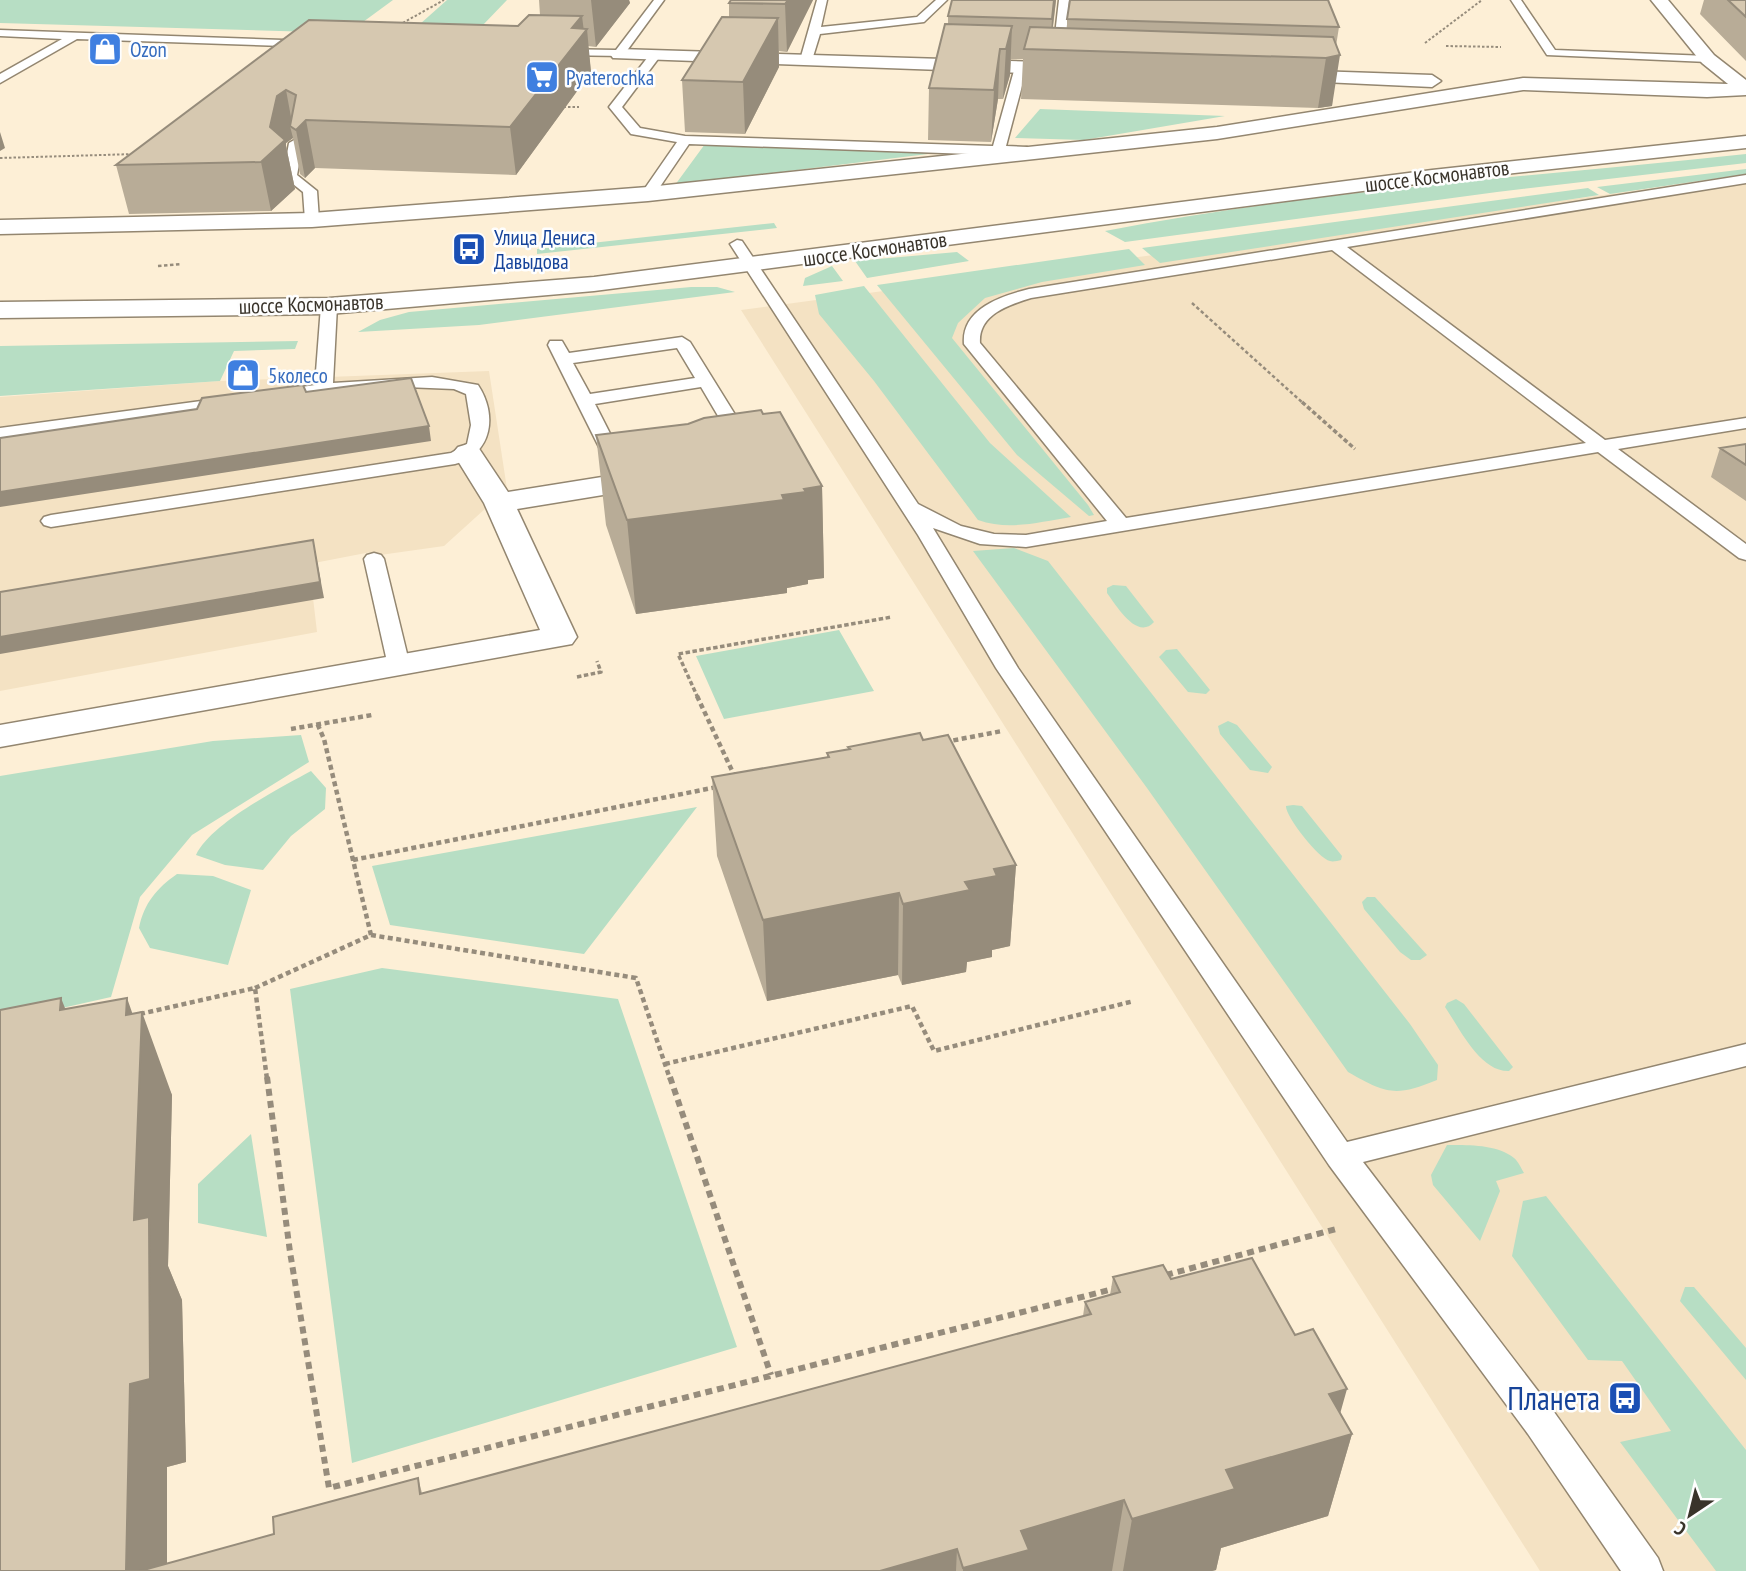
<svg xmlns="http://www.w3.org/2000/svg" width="1746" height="1571" font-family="'PT Sans Narrow',sans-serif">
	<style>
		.built { fill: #f4e2c3 }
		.green { fill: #b7dec4 }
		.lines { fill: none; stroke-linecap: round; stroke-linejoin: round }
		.service-casing { stroke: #938670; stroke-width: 3 }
		.minor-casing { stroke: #938670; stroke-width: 3 }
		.primary-casing { stroke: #938670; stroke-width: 3 }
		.path-far4 { stroke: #968c7c; stroke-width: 2; stroke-dasharray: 2.5 2; stroke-linecap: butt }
		.path-far3 { stroke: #968c7c; stroke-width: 2.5; stroke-dasharray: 3.5 2.5; stroke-linecap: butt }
		.path-far2 { stroke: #968c7c; stroke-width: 3.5; stroke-dasharray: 4.5 2.5; stroke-linecap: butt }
		.path-far1 { stroke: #968c7c; stroke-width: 4.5; stroke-dasharray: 5 3.5; stroke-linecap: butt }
		.path { stroke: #968c7c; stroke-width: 6; stroke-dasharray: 7 5; stroke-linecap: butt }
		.service { fill: #fff; fill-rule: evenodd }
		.minor { fill: #fff; fill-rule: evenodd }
		.primary { fill: #fff; fill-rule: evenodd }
		.wall { fill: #b8ac97 }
		.shaded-wall { fill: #968c7b }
		.building { fill: #d6c8b0; stroke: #968c7b; stroke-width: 2 }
		.labels { text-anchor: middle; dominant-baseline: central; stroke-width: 5; stroke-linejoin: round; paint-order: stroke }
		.far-shop-label { font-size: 21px; fill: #366cbe; stroke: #fefefe; text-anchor: start }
		.far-street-label { font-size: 21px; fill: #39332a; stroke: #fefefe }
		.far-transit-label { font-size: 21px; fill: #164399; stroke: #fefefe; text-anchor: start }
		.near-transit-label { font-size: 32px; fill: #164399; stroke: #fefefe; text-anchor: end }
	</style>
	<rect width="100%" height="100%" fill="#fdefd6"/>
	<path class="built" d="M1746 176V1571H1540L741 310Z
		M489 371 507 489 444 546 380 555 371 552 309 564 317 632 0 691V397L220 381Z"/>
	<path class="green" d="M0 0H393L348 33 0 23Z
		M447 0H507L482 26 420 24Z
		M1040 109 1225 116 1084 140 1015 138Z
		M705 144 936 153 675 185Z
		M1746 154V163L1497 192 1125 242 1105 231C1316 190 1532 177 1746 154Z
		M1746 169V174L1610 194 1597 187Z
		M1588 188 1599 195 1160 263 1142 248Z
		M774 223 777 228 537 254V249Z
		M1129 249 1145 265 1042 282 985 298 958 323 952 338 1088 505 1094 515 1089 516 1017 455 877 285Z
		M957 252 969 261 867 278 855 261Z
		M832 266 843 281 803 286 805 278Z
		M864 286 990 443 1071 517C1039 522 1009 531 978 520L874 381 819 314 815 295Z
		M691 287H717L735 292 479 325 358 332 380 320 409 312Z
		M298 341 295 349 234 351 220 381 0 396V346Z
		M1014 548 1048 561 1410 1024 1438 1065 1437 1080C1395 1097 1387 1094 1348 1072L1147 788 973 551Z
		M1113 585 1126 586 1154 622C1137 641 1116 605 1107 593V588Z
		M839 630 874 691 724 719 696 656Z
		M1177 649 1210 690 1206 694 1188 692 1159 657 1166 650Z
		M1228 721 1237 725 1272 767 1268 773 1250 770 1220 734 1218 726Z
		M301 735 309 762 192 835 140 897 111 997 0 1022V776L213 741Z
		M311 771 326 788 325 809 291 836 263 870 225 865 196 855C211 823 280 788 311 771Z
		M1293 805 1302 806 1342 856 1341 860C1338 861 1332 862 1330 861 1319 859 1285 816 1286 806Z
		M697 807 584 954 390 925 372 866Z
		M177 874 213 876 251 890 228 965 150 948 139 928C144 903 157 888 177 874Z
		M1367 897H1375L1427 955 1420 960H1411L1400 952 1364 909 1362 902Z
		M382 968 618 999 737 1347 352 1463 290 989Z
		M1456 999 1464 1004 1513 1067 1509 1071C1480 1072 1460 1029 1445 1007L1447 1003Z
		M251 1134 267 1237 198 1223V1184Z
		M1447 1145C1467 1145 1497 1144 1514 1158 1518 1161 1521 1168 1524 1173L1496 1181 1500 1191 1480 1241 1433 1185 1431 1175Z
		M1546 1196 1746 1450V1571H1716L1620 1442 1671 1431 1622 1361 1588 1360 1512 1256 1523 1201Z
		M1685 1287H1694L1746 1348V1380L1680 1301Z"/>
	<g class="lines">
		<g class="service-casing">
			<path id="service" d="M654 0H664L623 56 558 55 552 52 558 49 616 50Z
				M817 0H827L821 27 917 17 936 0H947L924 22 820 34 812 60 806 63 800 60Z
				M1059 0H1069L1064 61 1058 64 1052 61Z
				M1511 0H1521L1555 50 1708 56 1714 59 1708 62 1547 55Z
				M0 30 312 41 318 44 312 47 77 39 0 83V74L62 39 0 36Z
				M655 52 661 55 622 107 640 128 685 136 993 146 1015 67 1025 65 1027 67 1006 146 1027 147 1034 151 1027 155H998L689 144 653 197H643L641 194 677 142 631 134 609 107 651 53Z
				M296 139 303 143 297 175 317 191 319 220 312 224 305 220 303 192 283 176 289 143Z
				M1746 175V183L1347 247 1605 440 1746 418V428L1618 449 1746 544V560L1739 558 1598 452 1026 547 980 544 933 528 1018 668 1347 1142 1746 1044V1066L1363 1162 1554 1412 1658 1558 1663 1571H1621L1528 1434 1329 1165 1243 1037 996 668 918 535 730 244 737 240 742 241 918 504 961 526 994 534 1026 535 1107 521 964 344C961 309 1001 296 1029 289ZM1332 250 1586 443 1126 518 980 343C978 315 1008 305 1031 298Z
				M329 301 337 306 333 383 432 377 478 385C498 415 492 454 455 464L51 527 44 525 41 521 44 517 51 515 451 453 467 444 471 425 466 394 454 389 405 387 268 400 265 396 268 392 315 385 321 306Z
				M682 337 690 342 744 429 735 434 714 436 711 432 714 428 724 426 701 387 595 404 625 463 623 467H609L548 345 550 341H562L569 353ZM677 348 695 378 590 394 573 363Z
				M231 397 237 398 240 402 237 406 0 438V428Z
				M374 553 381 555 384 559 410 666 407 671H391L388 666 364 559 367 555Z"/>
		</g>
		<g class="minor-casing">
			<path id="minor" d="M1651 0H1668L1714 55 1746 80V95L1707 97 1523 90 1217 139 648 201 312 227 0 234V220L312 213 648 187 1217 127 1523 78 1728 84 1702 63Z
				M619 49 1076 63 1085 69 1076 75 613 58 610 54Z
				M1286 70 1432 75 1441 81 1432 87 1279 80 1277 76Z
				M468 444 478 447 508 492 652 469 663 472 667 478 663 484 652 487 517 509 577 637 572 644 0 747V725L540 630 484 503 453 453 458 447Z"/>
		</g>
		<g class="primary-casing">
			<path id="primary" d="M1746 136V148L1432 182 594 291 329 314 0 318V302L329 298 594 277 1432 170Z"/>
		</g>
		<path class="path-far4" d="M399 25 444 0
			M1425 43 1482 0
			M1446 46 1501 47
			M559 107H579
			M0 158 136 154"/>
		<path class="path-far3" d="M158 266 181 264
			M1192 303 1304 404"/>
		<path class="path-far2" d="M1302 402 1355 449
			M577 677 601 672 597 661
			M698 698 678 654 892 617"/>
		<path class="path-far1" d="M697 696 735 777
			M291 729 372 715
			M945 742 1002 731
			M353 860 717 787
			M371 935 636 978 670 1079
			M255 988 371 935 324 739 317 723
			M140 1014 255 988 267 1079
			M665 1064 912 1006 934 1051 1134 1001"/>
		<path class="path" d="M267 1077 290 1252 329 1488 1117 1288
			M670 1077 771 1375
			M1166 1275 1336 1229"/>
		<use href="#service" class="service"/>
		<use href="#minor" class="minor"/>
		<use href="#primary" class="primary"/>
	</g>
	<path class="wall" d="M539 0H629L630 3 596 47 588 46 591 72 516 175 315 168 305 178 300 174 293 138 286 143V146L295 189 271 211 129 214 116 165 309 20 518 26 540 15Z
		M731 0H813L787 52 779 51V67L745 134 685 132 682 80 729 17V3Z
		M952 0H1056L1053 27 1067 28V19L1339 27 1336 46 1332 106 1318 108 1021 99 1023 59H1011L1010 75 1003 99H998L991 142 928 140 929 88 948 24V16Z
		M1704 0H1746V61L1700 14Z
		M596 435 822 486 824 578 808 580V584L787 588V593L636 614 606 525Z
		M1746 444V501L1711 477 1720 448Z
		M923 740 1016 865 1010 946 992 950V957L967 962 966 972 902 985 898 975 767 1001 717 856 712 777 827 757V753L848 750V747Z
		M66 1009 133 1014 172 1095 168 1266 182 1300 186 1462 167 1467V1564L274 1534 418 1478 422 1493 1083 1316 1085 1302 1110 1295 1113 1277 1171 1279 1295 1335 1352 1434 1328 1516 1221 1548 1216 1570 1212 1571H0Z"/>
	<path class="shaded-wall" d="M591 0H629L630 3 596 47Z
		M788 0H813L787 52 785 4Z
		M1054 0H1056L1050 50 1052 19Z
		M582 16 584 32 587 29 591 72 516 175 510 127 572 28Z
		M778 18 779 67 745 134 743 82Z
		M1012 26 1010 75 1003 99 1006 49Z
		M1000 49 998 99 991 142 994 90Z
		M1340 55 1332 106 1318 108 1326 58Z
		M286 90 293 128 290 126 293 138 286 143V146L295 189 271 211 261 162 270 127 277 96Z
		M306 120 315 168 305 178 296 130Z
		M0 132 5 148 0 151Z
		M429 426 431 441 0 507V492Z
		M822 486 824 578 808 580V584L787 588V593L636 614 627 520 782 495 804 489Z
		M313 540 324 598 0 654V637Z
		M1016 865 1010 946 992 950V957L967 962 966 972 902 985 903 904 965 882 994 869Z
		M899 893 898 975 767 1001 763 920Z
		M61 998 94 1081 60 1010Z
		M127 998 141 1038 142 1012 172 1095 168 1266 182 1300 186 1462 167 1467V1571H126Z
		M1347 1389 1333 1439 1352 1434 1328 1516 1221 1548 1216 1570 1212 1571H1123L1132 1519 1226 1470 1329 1394Z
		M1124 1500 1112 1571H963V1568L1021 1531Z
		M957 1549 956 1571H880Z"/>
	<path class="building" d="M731 0H788L785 4 729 3Z
		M952 0H1054L1052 19 948 16Z
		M1070 0H1328L1339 27 1067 19Z
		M1728 0H1746V17Z
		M529 15 582 16 572 28 587 29 510 127 306 120 296 130 290 126 296 95 286 90 277 96 270 127 285 140 261 162 116 165 309 20 518 26Z
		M722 17 778 18 743 82 682 80Z
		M945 24 1012 26 1006 49H1000L994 90 929 88Z
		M1030 27 1333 37 1340 55 1326 58 1024 49Z
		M411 378 429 426 0 492V438L197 409 202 398 303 385 306 392Z
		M761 410 763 414 780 412 822 486 804 489 806 492 782 495 784 500 627 520 596 435 688 424 704 418Z
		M1746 444V465L1720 448Z
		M313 540 320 582 0 637V592Z
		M920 733 923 740 948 735 1016 865 994 869 997 876 965 882 970 890 903 904 899 893 763 920 712 777 829 757 827 753 850 749 848 747Z
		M61 998 60 1010 127 998 126 1015 142 1012 134 1220 149 1217 150 1379 130 1384 126 1571H0V1010Z
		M1252 1258 1295 1335 1313 1329 1347 1389 1329 1394 1352 1434 1226 1470 1235 1489 1132 1519 1124 1500 1021 1531 1029 1550 963 1568 957 1549 880 1571H140L274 1534 273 1517 418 1478 420 1494 1091 1314 1085 1302 1120 1292 1113 1277 1163 1265 1171 1279Z"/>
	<defs>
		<g id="shop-square" transform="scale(1.75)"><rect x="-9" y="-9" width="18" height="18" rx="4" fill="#3f7fe0" stroke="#fefefe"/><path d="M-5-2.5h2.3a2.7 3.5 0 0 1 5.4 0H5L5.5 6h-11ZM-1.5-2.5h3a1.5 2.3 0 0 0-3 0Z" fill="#fff"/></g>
		<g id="supermarket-square" transform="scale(1.75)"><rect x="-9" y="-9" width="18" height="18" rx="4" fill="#3f7fe0" stroke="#fefefe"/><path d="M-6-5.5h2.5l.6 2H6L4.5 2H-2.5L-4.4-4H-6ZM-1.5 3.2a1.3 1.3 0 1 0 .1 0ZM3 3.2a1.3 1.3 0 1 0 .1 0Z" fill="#fff"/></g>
		<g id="bus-square" transform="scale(1.75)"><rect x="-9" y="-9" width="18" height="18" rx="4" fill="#1a4fb4" stroke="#fefefe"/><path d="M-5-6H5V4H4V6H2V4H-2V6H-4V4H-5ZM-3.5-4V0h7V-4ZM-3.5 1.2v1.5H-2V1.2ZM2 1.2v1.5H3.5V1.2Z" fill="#fff"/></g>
	</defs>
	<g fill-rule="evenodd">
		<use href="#shop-square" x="105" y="49"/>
		<use href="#supermarket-square" x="542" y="77"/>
		<use href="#bus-square" x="469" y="249"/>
		<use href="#shop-square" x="243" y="375"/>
		<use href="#bus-square" x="1625" y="1398"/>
	</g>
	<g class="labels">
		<g class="far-shop-label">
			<text x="130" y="49">Ozon</text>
			<text x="566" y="77">Pyaterochka</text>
			<text x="268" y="375">5колесо</text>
		</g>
		<g class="far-street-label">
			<text transform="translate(1437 176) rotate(-7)">шоссе Космонавтов</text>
			<text transform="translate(875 249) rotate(-8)">шоссе Космонавтов</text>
			<text transform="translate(311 304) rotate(-2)">шоссе Космонавтов</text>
		</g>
		<g class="far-transit-label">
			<text x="494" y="237">Улица Дениса<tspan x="494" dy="24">Давыдова</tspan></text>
		</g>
		<g class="near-transit-label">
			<text x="1600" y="1398">Планета</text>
		</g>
	</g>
	<g transform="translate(1690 1515) rotate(215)" stroke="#fefefe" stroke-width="5" paint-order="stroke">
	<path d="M0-5L12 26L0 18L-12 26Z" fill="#39332a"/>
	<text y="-10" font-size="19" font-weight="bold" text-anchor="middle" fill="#39332a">С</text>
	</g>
</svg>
